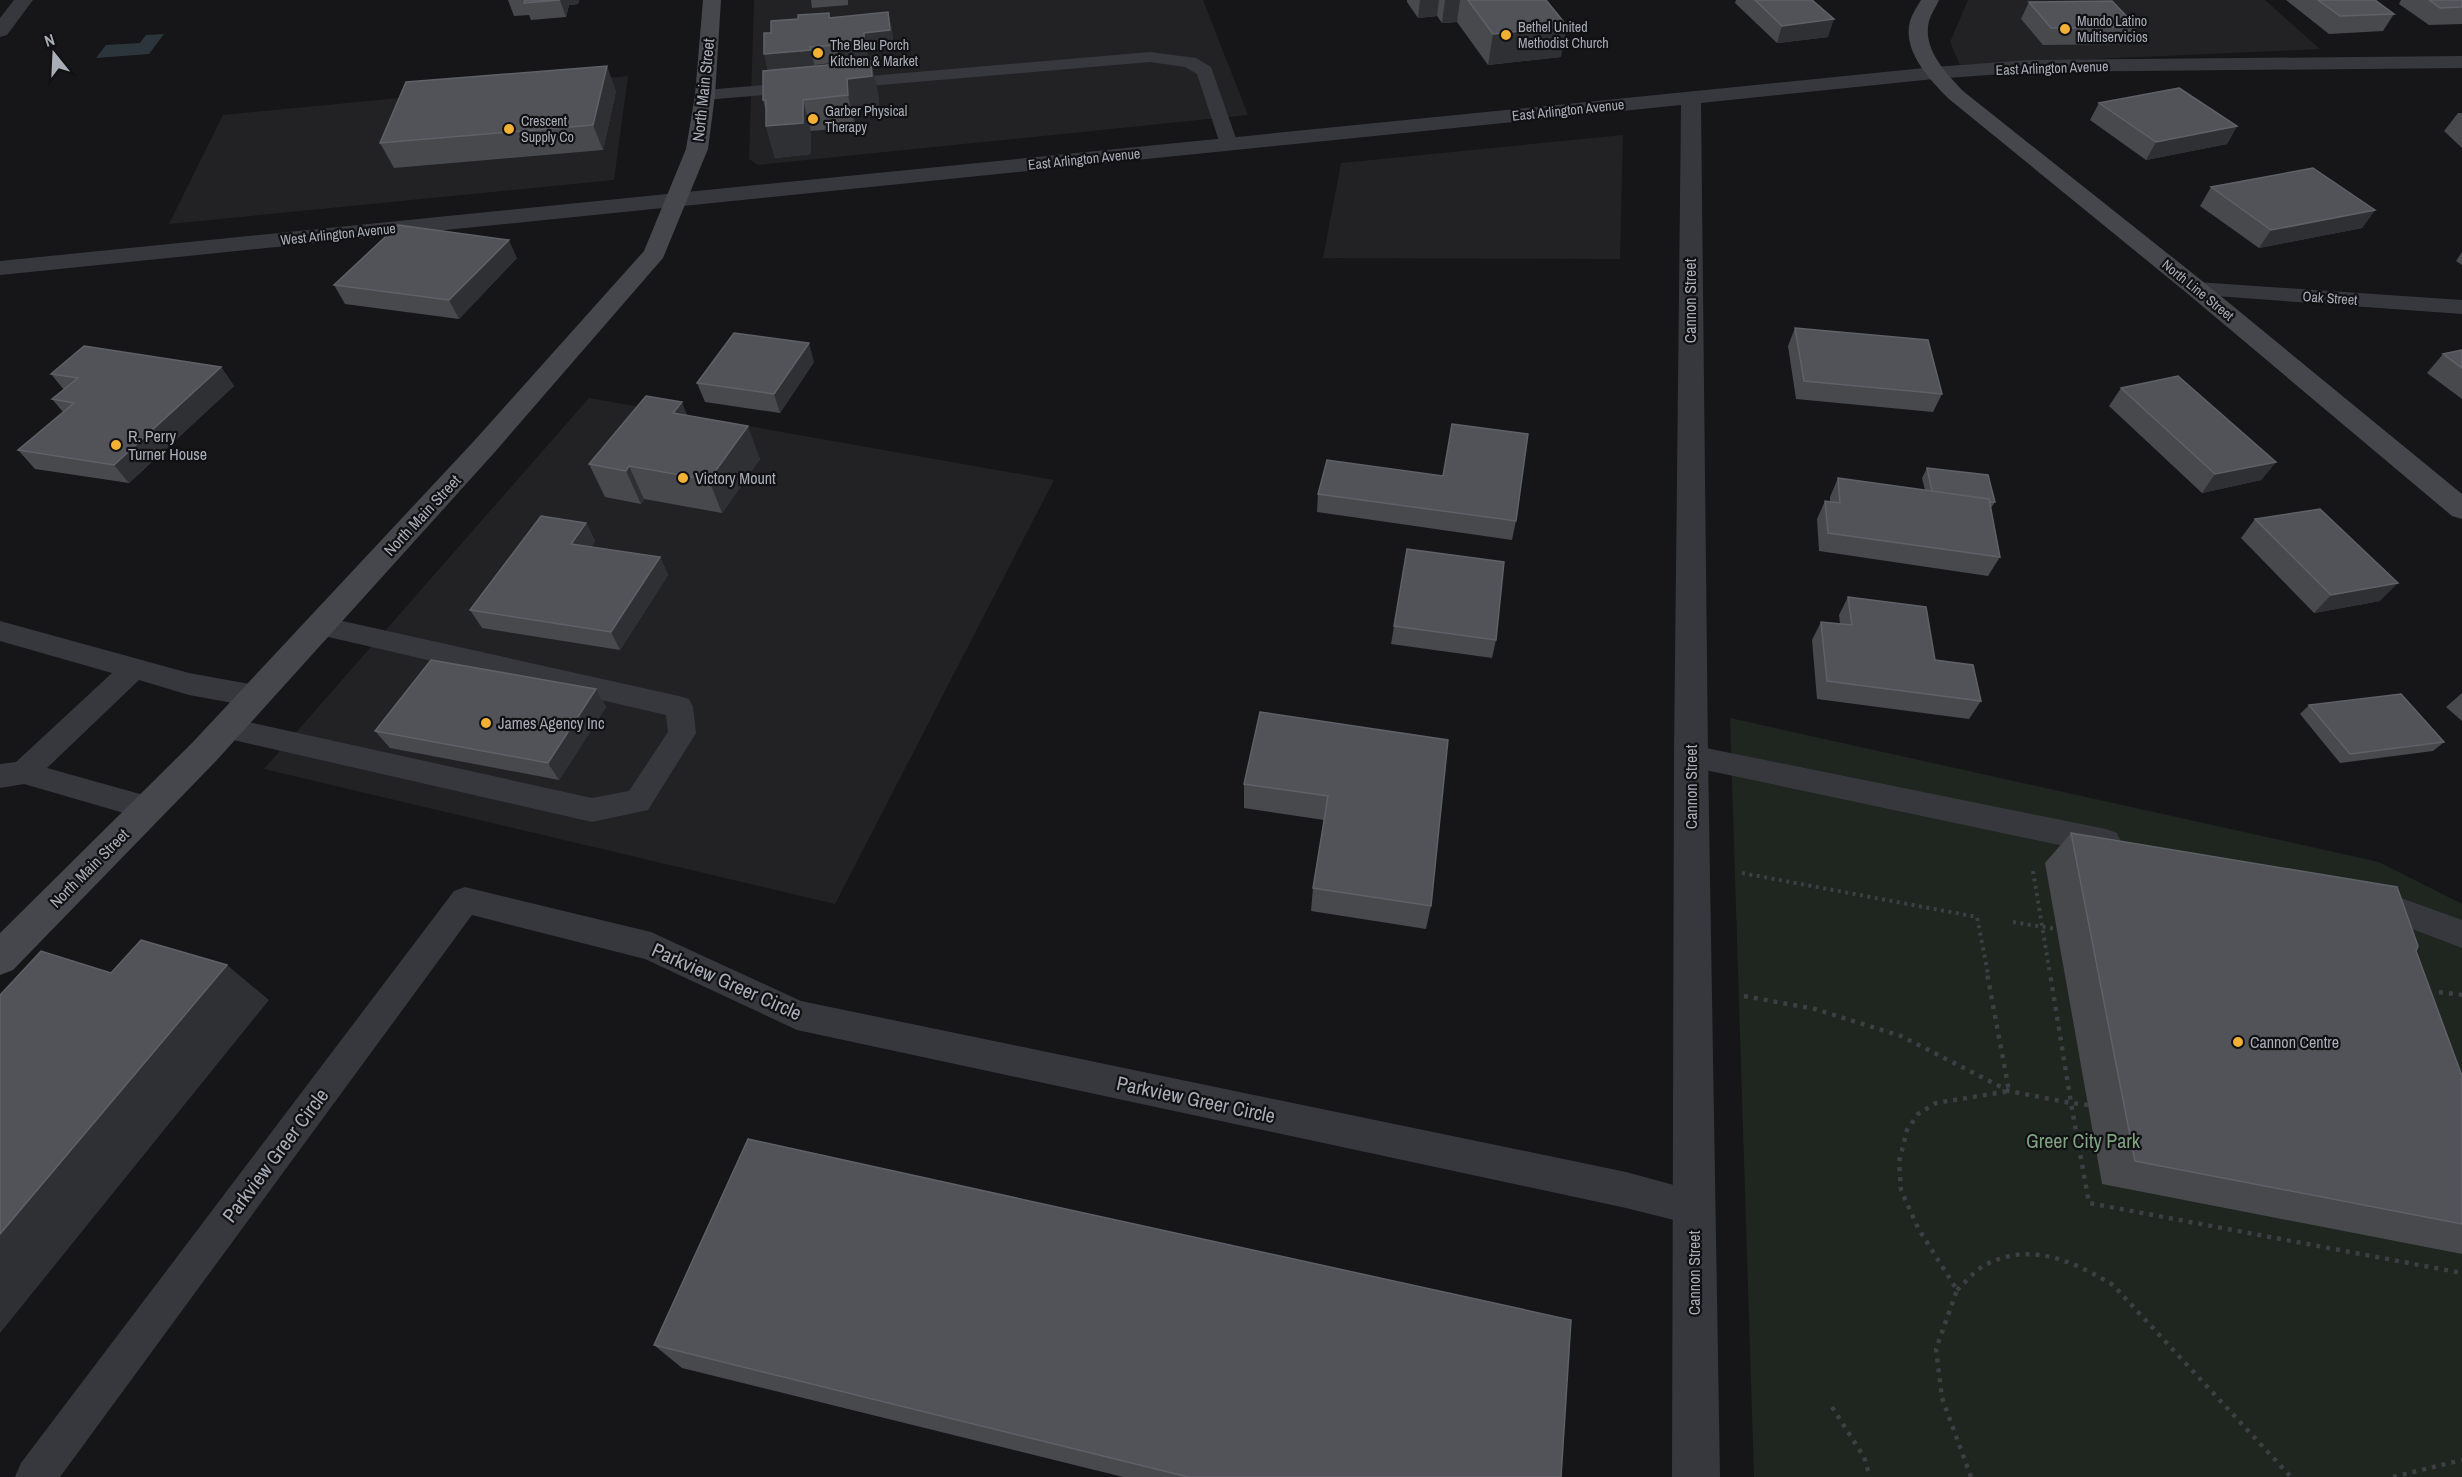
<svg xmlns="http://www.w3.org/2000/svg" width="2462" height="1477" font-family="'Archivo Narrow',sans-serif">
	<style>
		.built { fill: #222225 }
		.green { fill: #1e261f }
		.water { fill: #2c353c }
		.lines { fill: none; stroke-linecap: round; stroke-linejoin: round }
		.path-far1 { stroke: #3d3f44; stroke-width: 4; stroke-dasharray: 3 4.5; stroke-linecap: butt }
		.path { stroke: #3d3f44; stroke-width: 4.5; stroke-dasharray: 4 6; stroke-linecap: butt }
		.service { fill: #37383d; fill-rule: evenodd }
		.minor { fill: #37383d; fill-rule: evenodd }
		.secondary { fill: #45474d; fill-rule: evenodd }
		.wall { fill: #47494d }
		.shaded-wall { fill: #2f3033 }
		.building { fill: #525359; stroke: #5f6168; stroke-width: 1.5 }
		.poi-dot { fill: #f2b134; stroke: #111113; stroke-width: 2 }
		.labels { text-anchor: middle; dominant-baseline: central; stroke-width: 4.5; stroke-linejoin: round; paint-order: stroke }
		.far-poi-label { font-size: 14px; fill: #a8adb8; stroke: #111113; text-anchor: start }
		.far-street-label { font-size: 14px; fill: #a8adb8; stroke: #111113 }
		.street-label { font-size: 16px; fill: #a8adb8; stroke: #111113 }
		.poi-label { font-size: 16px; fill: #a8adb8; stroke: #111113; text-anchor: start }
		.near-street-label { font-size: 20px; fill: #a8adb8; stroke: #111113 }
		.near-park-label { font-size: 20px; fill: #7fa381; stroke: #111113 }
	</style>
	<rect width="100%" height="100%" fill="#161618"/>
	<path class="built" d="M754 0H1203L1248 115 758 165 749 159Z
		M1968 0H2265L2320 49 1960 65 1950 42Z
		M628 76 614 180 169 224 223 115Z
		M1623 135 1620 259 1323 258 1341 163Z
		M589 398 1054 480 835 904 264 769Z"/>
	<path class="green" d="M1730 718 2379 862 2462 904V1477H1754Z"/>
	<path class="water" d="M164 34 149 54 96 58 106 45 140 43 146 35Z"/>
	<g class="lines">
		<path class="path-far1" d="M2033 871 2050 974
			M1742 873 1977 917 1988 974
			M2013 922 2056 929"/>
		<path class="path" d="M2439 992 2462 995
			M1744 996 1815 1009 1901 1036 2009 1091 2071 1103 2050 973
			M2088 1105 2071 1103 2089 1203 2462 1273
			M1957 1290C1966 1282 1974 1271 1985 1265 2030 1241 2073 1261 2113 1285L2291 1477
			M1832 1407 1864 1457 1870 1477
			M1971 1477 1942 1398 1936 1349 1957 1290 1918 1228 1901 1190 1899 1162 1907 1130 1918 1114 1936 1103 2009 1091 1987 973
			M2393 1477 2462 1460"/>
		<path class="service" d="M1150 52 1196 58 1211 67 1238 144 1236 148H1222L1220 144 1197 74 1185 67 1150 62 705 100 699 99 696 95 699 91 705 90Z
			M320 616 679 696 689 699 693 707 696 733 648 810 592 822 216 736 212 728 216 720 226 717 592 798 629 791 668 732 666 715 311 633 307 626 311 619Z
			M0 621 189 673 255 685 265 688 269 696 265 704 255 707 189 695 139 680 47 768 158 799 163 808 158 817 148 820 24 784 0 788V764L16 762 112 673 0 641Z
			M1691 745 2106 829 2117 833 2121 842 2117 851 2106 855 1691 767 1681 764 1677 756 1681 748Z
			M2368 886 2462 920V948L2357 908 2352 899 2357 890Z
			M465 887 651 932 801 1001 1626 1172 1707 1194 1712 1207 1707 1220 1694 1225 1626 1208 797 1030 645 959 472 915 60 1477H15L21 1463 454 891Z"/>
		<path class="minor" d="M14 0H33L7 35 0 37V18Z
			M2462 56V68L2029 72 1934 79 1701 103 1708 756 1720 1477H1672L1674 756 1681 105 0 275V261L1934 67 2029 60Z
			M2197 282 2462 300V314L2188 294 2185 289 2188 284Z"/>
		<path class="secondary" d="M703 0H721L715 95 708 149 663 258 494 453 216 761 13 970 0 975V933L192 743 474 441 644 251 686 149 695 95Z
			M1921 0H1939C1936 7 1931 14 1929 21 1922 49 1946 73 1963 91L2206 284 2462 494V519L2452 516 2188 294 1949 99C1930 80 1902 51 1910 21 1912 14 1917 7 1921 0Z"/>
	</g>
	<path class="wall" d="M508 0H579L578 4 569 5 566 17 531 20 529 15 514 16Z
		M811 0H848V5L812 8Z
		M1407 0H1546L1561 57 1488 65 1457 22 1442 23 1437 16 1418 18 1407 2Z
		M1736 0H1812L1828 37 1777 43 1735 3Z
		M2286 0H2375L2394 14 2383 31 2329 34Z
		M2401 0H2462V24L2429 25 2399 4Z
		M2029 2 2137 27 2128 44 2043 45 2021 19Z
		M888 12 892 29 893 48 868 50V56L839 59 840 62 815 65V66L878 92 879 108 854 110 855 127 811 131V154L775 158 766 126V111L763 100 768 70 771 33 798 19 829 13 830 18Z
		M616 91 603 150 394 168 380 143Z
		M2099 103 2237 126 2227 144 2146 160 2090 120Z
		M2458 113H2462V148L2444 131Z
		M2211 187 2375 210 2362 228 2259 248 2200 206Z
		M2462 252V265L2456 261Z
		M517 258 459 319 345 304 334 285Z
		M1795 328 1942 394 1933 412 1796 399 1788 346Z
		M2462 350V399L2427 373 2443 354Z
		M814 362 780 413 705 402 697 383Z
		M221 367 234 386 129 483 35 469 18 450 63 412 52 399 64 390 51 374Z
		M2121 388 2276 462 2261 480 2202 493 2109 406Z
		M687 415 760 459 722 513 644 499 641 504 605 497 589 464Z
		M1927 468 1995 502 1991 508 2000 557 1988 576 1819 551 1817 519 1825 501H1830V497L1838 478 1925 490 1922 478Z
		M1443 476 1516 521 1512 540 1317 512 1318 494Z
		M2255 519 2380 601 2314 613 2241 538Z
		M586 523 595 541 591 547 660 557 668 575 620 650 482 628 470 610Z
		M1848 597 1935 660 1981 701 1969 719 1817 699 1812 640 1821 622 1840 624 1839 615Z
		M1394 626 1496 640 1492 658 1391 644Z
		M596 689 606 707 559 780 390 748 375 731Z
		M2462 693V721L2446 707Z
		M2309 705 2444 742 2433 751 2340 763 2300 714Z
		M1260 712 1431 906 1426 929 1311 911 1313 888 1324 820 1244 808V784Z
		M2071 833 2416 951 2462 1076V1254L2102 1184 2045 863Z
		M654 1345 1561 1477H1123L682 1368Z"/>
	<path class="shaded-wall" d="M560 0H579L578 4 569 5 566 17Z
		M1420 0H1439L1437 16 1418 18Z
		M1445 0H1460L1457 22 1442 23Z
		M888 12 892 29 893 48 868 50V56L839 59 840 62 836 42 864 33Z
		M1834 19 1828 37 1777 43 1782 26Z
		M1567 26 1561 57 1488 65 1493 34Z
		M810 47 815 67 768 72 764 54Z
		M871 61 878 92 879 108 854 110 855 127 848 95 847 79Z
		M607 66 616 91 603 150 593 125Z
		M803 100 811 131V154L775 158 766 126Z
		M2237 126 2227 144 2146 160 2156 142Z
		M2375 210 2362 228 2259 248 2271 230Z
		M509 240 517 258 459 319 449 300Z
		M809 343 814 362 780 413 774 394Z
		M221 367 234 386 129 483 114 465Z
		M682 402 695 435 673 413Z
		M748 426 760 459 722 513 709 480Z
		M2276 462 2261 480 2202 493 2215 474Z
		M629 466 644 499 641 504 626 471Z
		M586 523 595 541 580 562 571 544Z
		M660 557 668 575 620 650 611 632Z
		M2398 583 2380 601 2314 613 2331 595Z
		M596 689 606 707 559 780 548 763Z
		M227 965 269 1000 0 1333V1234Z"/>
	<path class="building" d="M525 0H560L524 3Z
		M1468 0H1546L1567 26 1493 34Z
		M1755 0H1812L1834 19 1782 26Z
		M2318 0H2375L2394 14 2340 16Z
		M2429 0H2462V7L2440 8Z
		M2112 1 2137 27 2051 28 2029 2Z
		M888 12 890 30 864 33V39L836 42V45L810 47 811 50 764 54V33H771V21L798 19V15L829 13V18Z
		M871 61 872 76 847 79 848 95 803 100V123L766 126V100H763V71Z
		M607 66 593 125 380 143 406 82Z
		M2179 88 2237 126 2156 142 2099 103Z
		M2313 168 2375 210 2271 230 2211 187Z
		M398 225 509 240 449 300 334 285Z
		M1795 328 1928 340 1942 394 1804 381Z
		M734 333 809 343 774 394 697 383Z
		M84 346 221 367 114 465 18 450 74 403 52 399 78 378 51 374Z
		M2462 350V368L2443 354Z
		M2178 376 2276 462 2215 474 2121 388Z
		M646 396 682 402 673 413 748 426 709 480 629 466 626 471 589 464Z
		M1452 424 1528 434 1516 521 1318 494 1327 460 1443 476Z
		M1927 468 1988 475 1995 502H1990L1989 499 1932 491Z
		M1838 478 1989 499 2000 557 1828 533 1825 501 1840 503Z
		M2320 509 2398 583 2331 595 2255 519Z
		M541 516 586 523 571 544 660 557 611 632 470 610Z
		M1407 549 1504 562 1496 640 1394 626Z
		M1848 597 1926 607 1935 660 1973 665 1981 701 1827 681 1821 622 1852 625Z
		M431 660 596 689 548 763 375 731Z
		M2401 694 2444 742 2350 754 2309 705Z
		M1260 712 1448 740 1431 906 1313 888 1328 796 1244 784Z
		M2071 833 2397 887 2418 946 2416 951 2462 1076V1224L2135 1161Z
		M141 940 227 965 0 1234V995L41 951 111 973Z
		M748 1139 1571 1320 1561 1477H1188L654 1345Z"/>
	<g class="poi-dot">
		<circle cx="2065" cy="29" r="6"/>
		<circle cx="1506" cy="35" r="6"/>
		<circle cx="818" cy="53" r="6"/>
		<circle cx="813" cy="119" r="6"/>
		<circle cx="509" cy="129" r="6"/>
		<circle cx="116" cy="445" r="6"/>
		<circle cx="683" cy="478" r="6"/>
		<circle cx="486" cy="723" r="6"/>
		<circle cx="2238" cy="1042" r="6"/>
	</g>
	<g class="labels">
		<g class="far-poi-label">
			<text x="2077" y="21">Mundo Latino<tspan x="2077" dy="16">Multiservicios</tspan></text>
			<text x="1518" y="27">Bethel United<tspan x="1518" dy="16">Methodist Church</tspan></text>
			<text x="830" y="45">The Bleu Porch<tspan x="830" dy="16">Kitchen &amp; Market</tspan></text>
			<text x="825" y="111">Garber Physical<tspan x="825" dy="16">Therapy</tspan></text>
			<text x="521" y="121">Crescent<tspan x="521" dy="16">Supply Co</tspan></text>
		</g>
		<g class="far-street-label">
			<text transform="translate(2052 68) rotate(-2)">East Arlington Avenue</text>
			<text transform="translate(1568 110) rotate(-6)">East Arlington Avenue</text>
			<text transform="translate(1084 159) rotate(-6)">East Arlington Avenue</text>
			<text transform="translate(338 234) rotate(-6)">West Arlington Avenue</text>
			<text transform="translate(2198 290) rotate(39)">North Line Street</text>
			<text transform="translate(2330 298) rotate(4)">Oak Street</text>
		</g>
		<g class="street-label">
			<text transform="translate(703 90) rotate(-84)">North Main Street</text>
			<text transform="translate(1690 301) rotate(-90)">Cannon Street</text>
			<text transform="translate(422 515) rotate(-47)">North Main Street</text>
			<text transform="translate(1691 787) rotate(-90)">Cannon Street</text>
			<text transform="translate(89 868) rotate(-45)">North Main Street</text>
			<text transform="translate(1694 1273) rotate(-90)">Cannon Street</text>
		</g>
		<g class="poi-label">
			<text x="128" y="436">R. Perry<tspan x="128" dy="18">Turner House</tspan></text>
			<text x="695" y="478">Victory Mount</text>
			<text x="498" y="723">James Agency Inc</text>
			<text x="2250" y="1042">Cannon Centre</text>
		</g>
		<g class="near-street-label">
			<text transform="translate(727 981) rotate(24)">Parkview Greer Circle</text>
			<text transform="translate(1196 1099) rotate(12)">Parkview Greer Circle</text>
			<text transform="translate(275 1155) rotate(-53)">Parkview Greer Circle</text>
		</g>
		<g class="near-park-label">
			<text x="2083" y="1140">Greer City Park</text>
		</g>
	</g>
	<g transform="translate(54 54) rotate(342)" stroke="#111113" stroke-width="4.5" paint-order="stroke">
	<path d="M0-4.5L10 22L0 15L-10 22Z" fill="#a8adb8"/>
	<text y="-9" font-size="16" font-weight="bold" text-anchor="middle" fill="#a8adb8">N</text>
	</g>
</svg>
